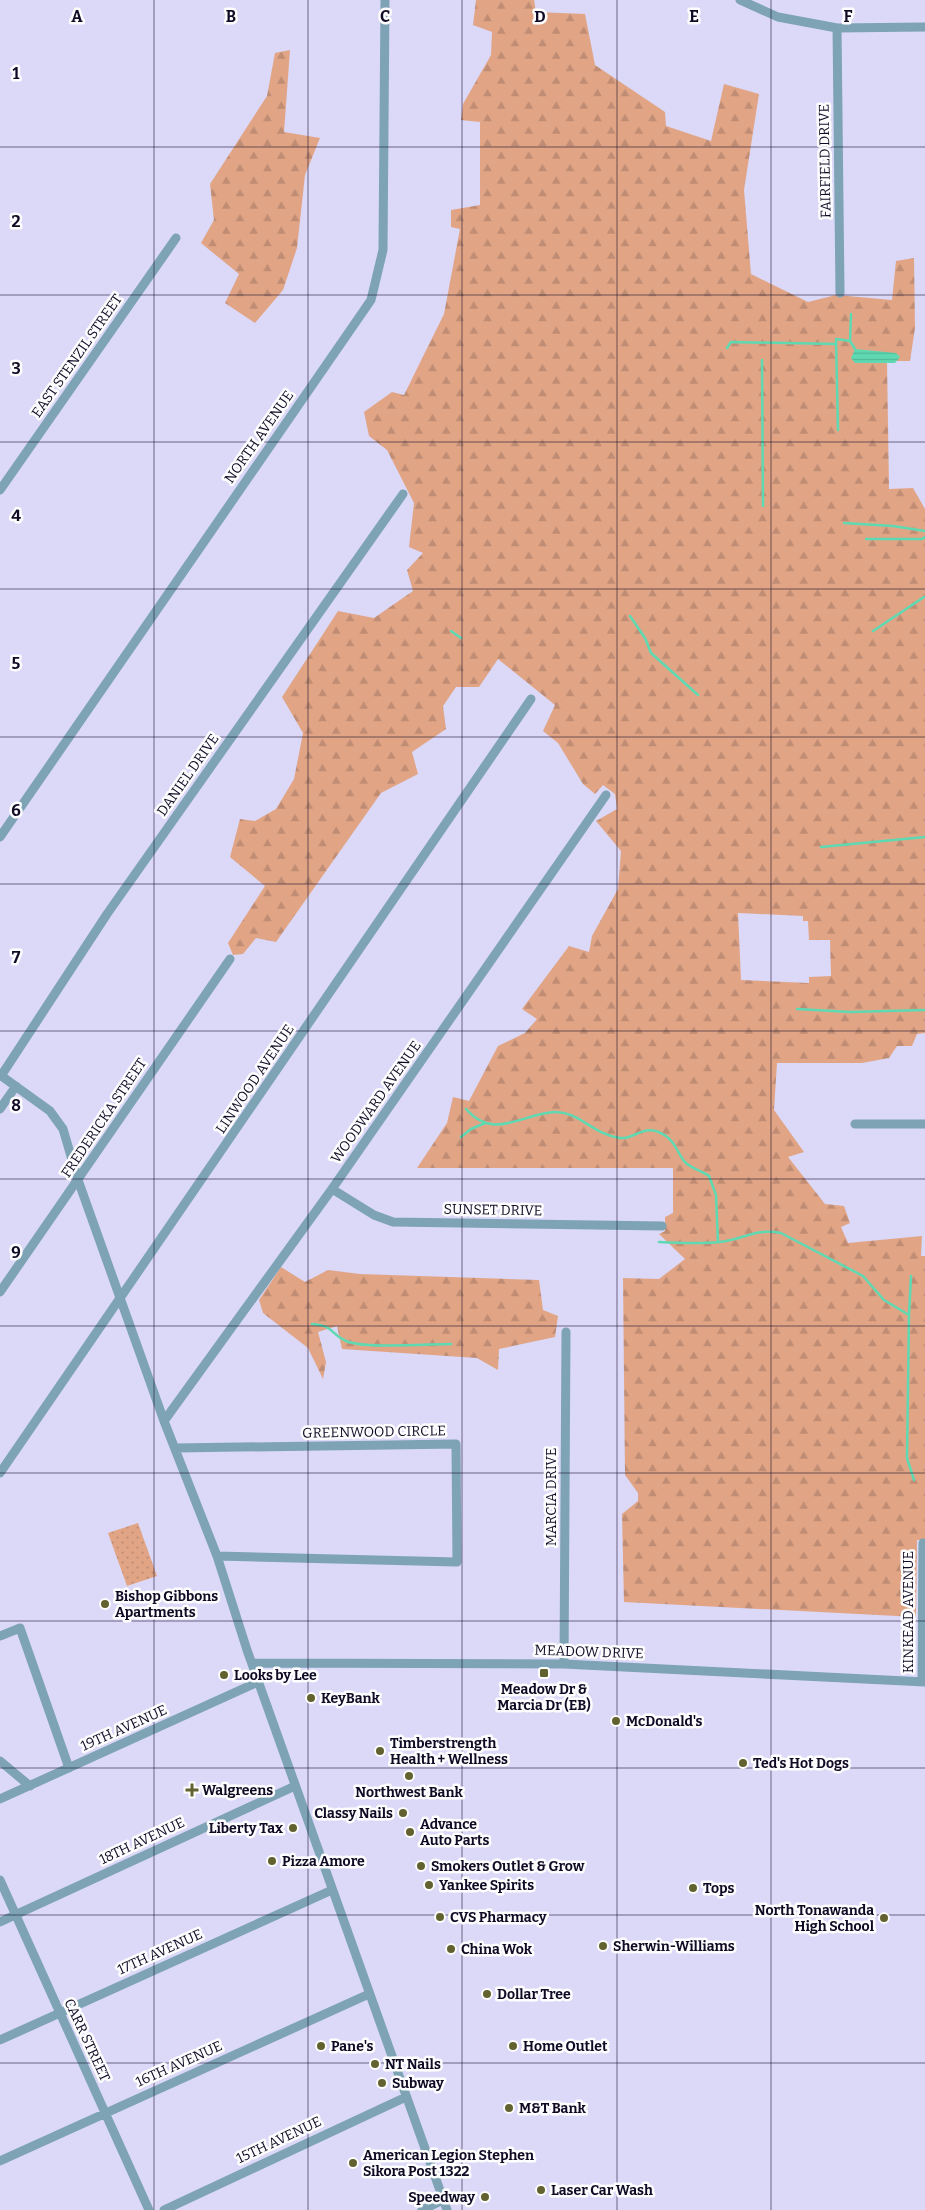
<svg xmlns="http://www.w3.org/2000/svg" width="925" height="2210" font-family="Bitter,serif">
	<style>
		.forest { fill: url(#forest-firs); fill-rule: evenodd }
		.park { fill: url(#park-dots) }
		.water { fill: url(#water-rules) }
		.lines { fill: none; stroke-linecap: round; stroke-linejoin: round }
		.stream { stroke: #5ed9b2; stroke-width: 2.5 }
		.minor { stroke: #7da3b5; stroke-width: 9 }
		.grid { fill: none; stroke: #100a25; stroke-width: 1; stroke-opacity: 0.55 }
		.poi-dot { fill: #61622f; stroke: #fdfdfd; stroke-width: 2 }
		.labels { text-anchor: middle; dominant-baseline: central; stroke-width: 5; stroke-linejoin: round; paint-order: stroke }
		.street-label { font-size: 14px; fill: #100a25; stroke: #fdfdfd }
		.poi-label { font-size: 14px; font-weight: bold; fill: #100a25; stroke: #fdfdfd; text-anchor: start }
		.grid-label { font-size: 16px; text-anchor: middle; font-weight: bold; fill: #100a25; stroke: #fdfdfd; stroke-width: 5; stroke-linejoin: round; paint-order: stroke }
	</style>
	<defs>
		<pattern id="forest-firs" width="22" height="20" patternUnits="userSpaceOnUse" patternTransform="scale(1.25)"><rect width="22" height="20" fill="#e1a586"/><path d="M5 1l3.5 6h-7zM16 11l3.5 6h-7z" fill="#c08d74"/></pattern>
		<pattern id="park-dots" width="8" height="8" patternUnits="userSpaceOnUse" patternTransform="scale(1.25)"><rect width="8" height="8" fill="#e1a586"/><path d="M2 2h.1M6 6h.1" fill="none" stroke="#c08d74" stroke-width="1.8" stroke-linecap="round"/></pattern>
		<pattern id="water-rules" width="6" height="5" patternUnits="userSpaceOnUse" patternTransform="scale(1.25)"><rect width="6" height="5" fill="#5ed9b2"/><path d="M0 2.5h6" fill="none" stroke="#51b999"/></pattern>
	</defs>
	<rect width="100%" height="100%" fill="#dbd8f8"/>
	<path class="forest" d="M476 0H534L536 12 585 14 595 65 665 112 666 126 711 141 724 84 759 94 744 190 751 274 808 302 836 295 892 300 896 261 914 258 915 328 910 361H887L889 489 913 488 925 509V1033L917 1034 912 1046H897L889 1058 862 1063H777L774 1110 804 1152 788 1157 825 1204 844 1206 850 1223 841 1227 848 1243 922 1236 921 1256H925V1540H917L916 1617 624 1602 622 1514 638 1501V1493L625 1475 623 1278 659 1279 685 1259 659 1234 665 1231V1217L673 1213V1168H417L447 1123 453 1097 469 1101 498 1046 525 1033 537 1019 522 1009 569 946 589 952 592 936 618 889 621 851 596 821 617 809 615 794 603 785 595 794 583 784 558 743 543 731 555 705 498 659 479 687H456L443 706 446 729 412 752 418 774 381 793 276 942 256 938 243 954 233 955 228 943 265 886 230 857 240 819 255 821 276 809 294 779 303 733 282 697 338 611 374 618 413 591 407 570 423 553 409 547 414 503 387 450 369 436 364 412 392 392 404 395 444 314 460 229 451 227V210L480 205V122L461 120 463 104 491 55 492 32 473 25ZM738 913 803 916V921H808L809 940H830L831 976 809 977V983L741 980Z
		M290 50 284 132 320 138 305 175 297 248 283 290 255 323 225 303 239 274 201 243 214 220 210 184 267 96 275 53Z
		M281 1267 305 1282 328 1270 360 1274 539 1280 543 1310 558 1316 555 1337 499 1349 498 1370 477 1358 342 1349 337 1326 318 1332 326 1362 323 1379 308 1348 263 1313 259 1300Z"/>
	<path class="park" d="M138 1523 157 1576 127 1586 108 1533Z"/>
	<path class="water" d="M855 349 896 353 900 357 895 363H855L851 358Z"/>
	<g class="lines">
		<path class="stream" d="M850 341 855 349
			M727 348 731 342 836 344
			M762 360 763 506
			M838 430 836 339 850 341 851 314
			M844 523 893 526 925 531
			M866 539H922L925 537
			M630 616 645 638 651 653 698 695
			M451 631 461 638
			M873 631 924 597
			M821 847 925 837
			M797 1009 850 1012 925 1010
			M466 1109C494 1141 521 1114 554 1112 579 1111 592 1134 620 1138 635 1140 645 1121 666 1136 676 1143 677 1152 684 1161 688 1167 702 1171 709 1176L716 1195 718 1242
			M461 1137 471 1129 485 1123
			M659 1242C679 1243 700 1244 720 1242 745 1239 755 1228 781 1233L863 1276 884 1300 909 1315
			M911 1276 909 1315 907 1458 914 1480
			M312 1324C336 1326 329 1334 346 1341 364 1349 428 1344 451 1344"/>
		<path class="minor" d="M740 0 778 17 837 28 925 27
			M837 28 840 293
			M0 490 176 238
			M0 837 371 300 383 250 385 0
			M0 1075 50 1111 63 1129 78 1180 164 1421 217 1556 247 1650 447 2210
			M1 1076 107 914 403 494
			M0 1109 16 1086
			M855 1124H925
			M332 1189 374 1215 393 1222 662 1226
			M0 1292 230 959
			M164 1421 332 1189 606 795
			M175 1448 456 1444 457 1562 217 1556
			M0 1473 531 699
			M0 1636 20 1628 69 1768
			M252 1663 564 1664 925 1682
			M564 1664 566 1332
			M922 1682 923 1543
			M0 1761 30 1786
			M0 1799 258 1682
			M0 1880 149 2210
			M0 1922 295 1786
			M0 2040 332 1890
			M0 2161 369 1994
			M164 2210 406 2097
			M422 2210 443 2200"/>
	</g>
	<path class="grid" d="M154 0V2210M308 0V2210M462 0V2210M617 0V2210M771 0V2210M0 147H925M0 295H925M0 442H925M0 589H925M0 737H925M0 884H925M0 1031H925M0 1179H925M0 1326H925M0 1473H925M0 1621H925M0 1768H925M0 1915H925M0 2063H925"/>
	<g class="poi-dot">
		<circle cx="105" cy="1604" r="5"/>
		<rect x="539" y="1668" width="10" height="10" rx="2.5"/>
		<circle cx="224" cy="1675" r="5"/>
		<circle cx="311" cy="1698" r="5"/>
		<circle cx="616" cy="1721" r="5"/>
		<circle cx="380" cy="1751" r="5"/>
		<circle cx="743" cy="1763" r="5"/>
		<circle cx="409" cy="1776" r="5"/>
		<path d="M189.5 1782.5h5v5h5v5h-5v5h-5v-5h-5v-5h5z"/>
		<circle cx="403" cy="1813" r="5"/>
		<circle cx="293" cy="1828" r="5"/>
		<circle cx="410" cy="1832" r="5"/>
		<circle cx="272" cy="1861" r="5"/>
		<circle cx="421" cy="1866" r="5"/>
		<circle cx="429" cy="1885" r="5"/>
		<circle cx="693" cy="1888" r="5"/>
		<circle cx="440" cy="1917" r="5"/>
		<circle cx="884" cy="1918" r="5"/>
		<circle cx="603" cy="1946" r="5"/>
		<circle cx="451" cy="1949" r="5"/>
		<circle cx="487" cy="1994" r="5"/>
		<circle cx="321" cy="2046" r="5"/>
		<circle cx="513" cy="2046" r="5"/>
		<circle cx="375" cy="2064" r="5"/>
		<circle cx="382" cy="2083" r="5"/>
		<circle cx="509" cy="2108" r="5"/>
		<circle cx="353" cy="2163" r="5"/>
		<circle cx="541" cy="2190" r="5"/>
		<circle cx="485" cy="2197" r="5"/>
	</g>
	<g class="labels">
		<g class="street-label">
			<text transform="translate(825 161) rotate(-91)">FAIRFIELD DRIVE</text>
			<text transform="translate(77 356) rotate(-55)">EAST STENZIL STREET</text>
			<text transform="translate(259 437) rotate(-55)">NORTH AVENUE</text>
			<text transform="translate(188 775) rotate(-55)">DANIEL DRIVE</text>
			<text transform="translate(255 1079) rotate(-56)">LINWOOD AVENUE</text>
			<text transform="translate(376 1102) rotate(-55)">WOODWARD AVENUE</text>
			<text transform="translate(104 1118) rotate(-56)">FREDERICKA STREET</text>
			<text transform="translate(493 1210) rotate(1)">SUNSET DRIVE</text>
			<text transform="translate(374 1432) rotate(-1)">GREENWOOD CIRCLE</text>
			<text transform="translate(551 1497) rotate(-90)">MARCIA DRIVE</text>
			<text transform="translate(908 1612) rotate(-90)">KINKEAD AVENUE</text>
			<text transform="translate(589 1652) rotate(2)">MEADOW DRIVE</text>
			<text transform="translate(124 1728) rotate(-24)">19TH AVENUE</text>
			<text transform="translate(142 1841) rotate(-25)">18TH AVENUE</text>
			<text transform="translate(160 1952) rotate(-24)">17TH AVENUE</text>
			<text transform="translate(87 2040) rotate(65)">CARR STREET</text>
			<text transform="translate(179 2064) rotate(-24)">16TH AVENUE</text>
			<text transform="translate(279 2140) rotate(-25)">15TH AVENUE</text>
		</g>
		<g class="poi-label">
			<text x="115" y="1596">Bishop Gibbons<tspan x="115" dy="16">Apartments</tspan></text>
			<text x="234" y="1675">Looks by Lee</text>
			<text x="544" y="1689" text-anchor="middle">Meadow Dr &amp;<tspan x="544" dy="16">Marcia Dr (EB)</tspan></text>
			<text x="321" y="1698">KeyBank</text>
			<text x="626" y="1721">McDonald's</text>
			<text x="390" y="1743">Timberstrength<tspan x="390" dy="16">Health + Wellness</tspan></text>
			<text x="753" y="1763">Ted's Hot Dogs</text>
			<text x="202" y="1790">Walgreens</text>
			<text x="409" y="1792" text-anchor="middle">Northwest Bank</text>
			<text x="393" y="1813" text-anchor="end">Classy Nails</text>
			<text x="420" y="1824">Advance<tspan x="420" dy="16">Auto Parts</tspan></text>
			<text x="283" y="1828" text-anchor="end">Liberty Tax</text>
			<text x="282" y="1861">Pizza Amore</text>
			<text x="431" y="1866">Smokers Outlet &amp; Grow</text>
			<text x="439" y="1885">Yankee Spirits</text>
			<text x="703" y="1888">Tops</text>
			<text x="874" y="1910" text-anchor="end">North Tonawanda<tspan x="874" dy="16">High School</tspan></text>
			<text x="450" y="1917">CVS Pharmacy</text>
			<text x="613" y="1946">Sherwin-Williams</text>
			<text x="461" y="1949">China Wok</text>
			<text x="497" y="1994">Dollar Tree</text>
			<text x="331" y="2046">Pane's</text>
			<text x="523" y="2046">Home Outlet</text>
			<text x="385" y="2064">NT Nails</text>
			<text x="392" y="2083">Subway</text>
			<text x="519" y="2108">M&amp;T Bank</text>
			<text x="363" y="2155">American Legion Stephen<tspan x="363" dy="16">Sikora Post 1322</tspan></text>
			<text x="551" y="2190">Laser Car Wash</text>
			<text x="475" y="2197" text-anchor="end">Speedway</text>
		</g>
	</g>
	<g class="grid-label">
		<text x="77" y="22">A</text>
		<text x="231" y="22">B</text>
		<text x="385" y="22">C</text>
		<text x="540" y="22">D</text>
		<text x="694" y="22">E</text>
		<text x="848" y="22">F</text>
		<text x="16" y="79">1</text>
		<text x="16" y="227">2</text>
		<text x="16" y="374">3</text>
		<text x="16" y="521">4</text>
		<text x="16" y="669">5</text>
		<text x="16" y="816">6</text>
		<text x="16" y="963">7</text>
		<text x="16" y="1111">8</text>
		<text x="16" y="1258">9</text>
	</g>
</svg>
